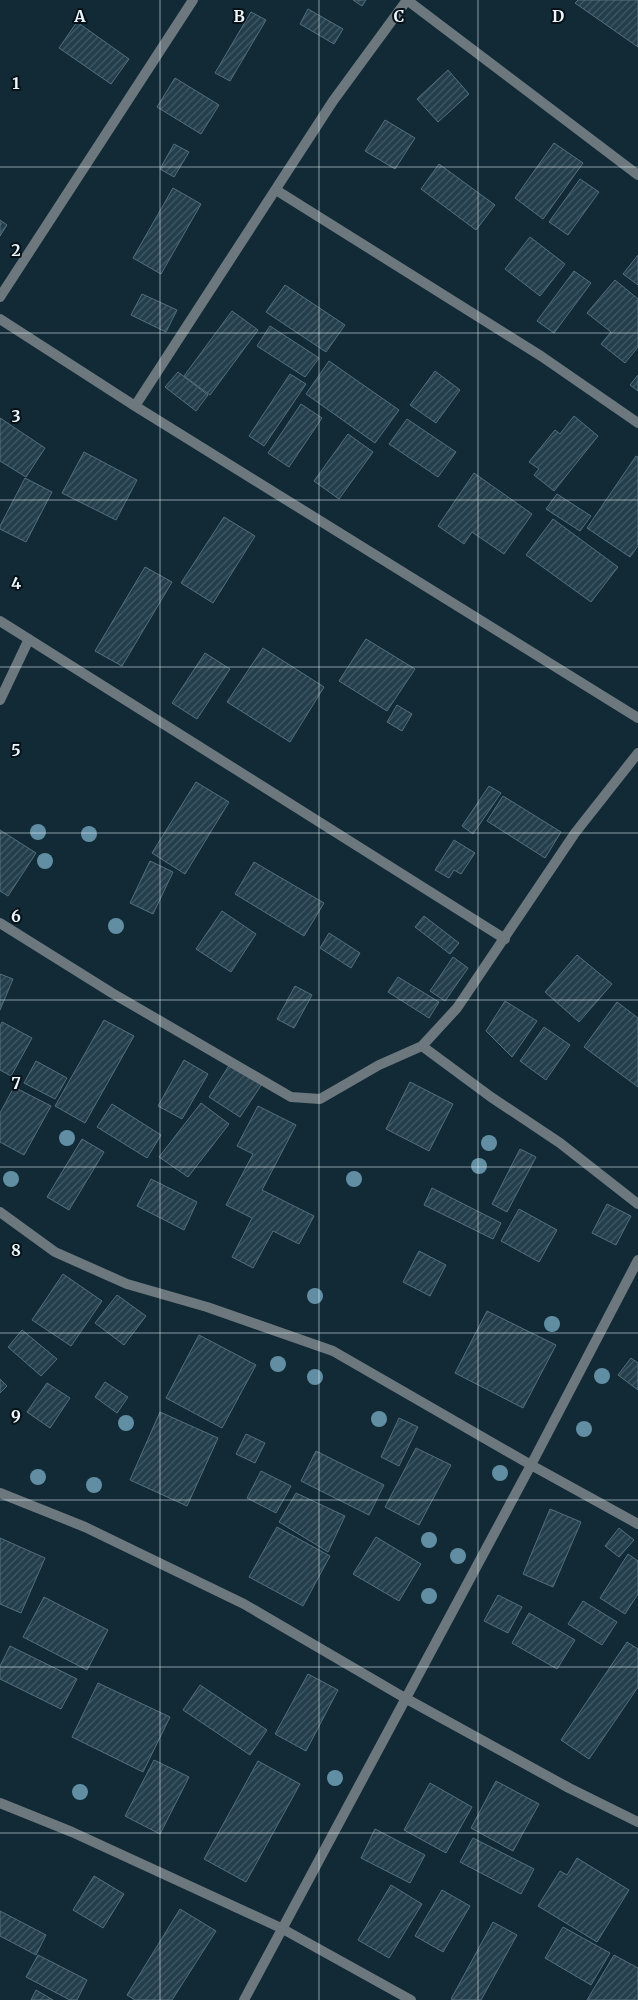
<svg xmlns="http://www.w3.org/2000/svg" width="638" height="2000" font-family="Merriweather,serif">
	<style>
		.building { fill: url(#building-hatch); stroke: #546f7d }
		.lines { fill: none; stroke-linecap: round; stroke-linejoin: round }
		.street { stroke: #6c787e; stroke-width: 10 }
		.tree { fill: #628ea4 }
		.grid { fill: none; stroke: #ebf7fd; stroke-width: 1; stroke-opacity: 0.55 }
		.grid-label { font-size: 16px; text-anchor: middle; font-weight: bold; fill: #ebf7fd; stroke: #071117; stroke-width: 4; stroke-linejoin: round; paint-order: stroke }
	</style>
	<defs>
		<pattern id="building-hatch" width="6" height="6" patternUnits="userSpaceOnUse" patternTransform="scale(1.25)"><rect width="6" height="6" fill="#243e4b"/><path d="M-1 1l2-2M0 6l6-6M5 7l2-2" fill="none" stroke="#445b66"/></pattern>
	</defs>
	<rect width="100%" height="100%" fill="#112a36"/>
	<path class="building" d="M353 0H366L362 6Z
		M578 0H638V47L575 3Z
		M308 9 343 29 334 44 300 24Z
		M251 12 266 20 230 81 215 73Z
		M77 22 129 59 111 84 59 48Z
		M448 70 469 94 438 122 417 99Z
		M175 78 219 105 201 134 157 107Z
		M385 120 415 138 395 169 365 151Z
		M554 143 583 163 543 219 515 198Z
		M174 144 189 152 174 177 160 169Z
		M439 164 495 205 476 230 421 189Z
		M580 179 599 192 568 235 549 222Z
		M173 188 201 204 161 274 133 258Z
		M0 220 7 225 0 236Z
		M530 237 565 264 540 296 505 269Z
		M638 255V285L623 274Z
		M574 271 591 283 554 333 537 321Z
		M615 280 638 299V347L625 363 601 344 611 332 587 313Z
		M285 285 345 325 326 352 266 312Z
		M142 294 177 310 166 332 131 315Z
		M232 311 258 330 210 395 184 376Z
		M270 326 319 358 305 377 257 346Z
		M329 361 399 410 375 443 306 394Z
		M435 371 460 390 436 423 410 405Z
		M178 372 208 395 196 411 165 387Z
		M290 374 306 384 264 446 249 436Z
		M638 375V391L630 385Z
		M301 404 322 418 289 467 268 453Z
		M574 416 598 436 554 491 534 475 539 469 529 462 555 430 560 434Z
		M0 418 45 448 26 477 0 461Z
		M407 419 456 452 438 477 389 444Z
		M348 434 373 452 339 499 314 481Z
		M84 452 137 480 116 520 62 493Z
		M636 456 638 457V546L630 557 587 528Z
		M474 473 532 514 504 554 472 532 464 544 438 526Z
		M25 478 52 492 26 542 0 529V526Z
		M557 494 591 516 580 531 546 509Z
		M224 517 255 536 213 603 181 583Z
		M553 519 618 567 591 602 526 555Z
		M145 567 172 582 122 666 95 651Z
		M366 639 415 669 387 711 339 681Z
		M263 648 324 687 290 742 227 702Z
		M205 653 230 669 197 719 172 703Z
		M397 705 412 714 402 731 387 722Z
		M196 782 229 802 185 874 152 853Z
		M489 786 501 793 473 834 462 826Z
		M503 796 561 832 545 858 487 821Z
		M0 830 36 853 8 896 0 891Z
		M454 840 475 853 461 874 454 870 449 878 435 870Z
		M150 861 173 872 153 914 130 903Z
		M254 862 324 903 304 936 235 894Z
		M222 911 256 934 231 972 196 949Z
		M424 916 459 943 450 954 415 927Z
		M329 933 360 953 351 968 320 948Z
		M577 955 612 984 579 1022 545 992Z
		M453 957 468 968 445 1001 430 991Z
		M0 974 13 979 0 1010Z
		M398 977 439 1002 429 1018 388 992Z
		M295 986 312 995 294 1028 277 1019Z
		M505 1001 537 1021 512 1057 486 1031Z
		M617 1002 638 1018V1087L584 1047Z
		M104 1020 134 1036 85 1123 55 1106Z
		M2 1022 32 1038 11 1076 0 1070V1026Z
		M544 1027 570 1045 546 1080 520 1061Z
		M184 1060 208 1074 182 1119 158 1106Z
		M36 1061 67 1078 55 1099 24 1083Z
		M230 1064 262 1084 240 1117 209 1097Z
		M410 1082 453 1104 429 1151 386 1129Z
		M14 1087 51 1106 24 1155 0 1142V1113Z
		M201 1103 229 1124 188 1177 159 1157Z
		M112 1104 161 1135 147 1158 97 1127Z
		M258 1106 296 1125 262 1190 314 1216 299 1244 273 1231 253 1268 232 1257 252 1218 226 1205 253 1154 237 1146Z
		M82 1139 104 1152 69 1210 47 1197Z
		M520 1149 536 1157 507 1212 492 1204Z
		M151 1179 197 1202 184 1230 137 1206Z
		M432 1188 501 1223 493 1239 424 1205Z
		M607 1204 631 1216 616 1245 592 1233Z
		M519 1209 557 1230 539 1262 501 1241Z
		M419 1251 446 1265 430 1296 403 1282Z
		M63 1274 102 1301 71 1346 32 1320Z
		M117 1295 146 1316 124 1345 95 1323Z
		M487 1311 556 1345 523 1408 455 1373Z
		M22 1330 57 1359 41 1376 8 1347Z
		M199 1335 256 1365 222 1428 166 1398Z
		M631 1358 638 1363V1390L618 1375Z
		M0 1379 7 1386 0 1393Z
		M105 1382 128 1397 117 1413 95 1397Z
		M47 1383 70 1398 50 1428 27 1412Z
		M160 1412 218 1438 187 1506 130 1480Z
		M399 1418 418 1427 399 1466 381 1457Z
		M246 1434 265 1443 255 1463 236 1454Z
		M416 1448 451 1465 419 1525 385 1507Z
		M316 1451 384 1485 369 1515 301 1481Z
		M261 1471 291 1486 276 1513 247 1498Z
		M296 1493 345 1516 328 1552 279 1522Z
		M550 1509 581 1522 553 1587 523 1574Z
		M277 1527 330 1556 303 1606 249 1577Z
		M619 1528 634 1540 619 1557 605 1546Z
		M376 1537 421 1564 399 1601 353 1574Z
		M0 1538 45 1558 21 1613 0 1604Z
		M628 1554 638 1561V1594L625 1614 600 1598Z
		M498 1595 522 1607 508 1633 484 1621Z
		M44 1597 108 1630 87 1670 23 1637Z
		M583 1601 617 1622 602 1645 568 1624Z
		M529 1613 575 1640 557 1669 512 1643Z
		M627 1642 638 1649V1687L589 1759 561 1740Z
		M10 1646 77 1679 61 1709 0 1679V1666Z
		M308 1674 338 1690 306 1751 275 1734Z
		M98 1683 170 1717 143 1772 72 1737Z
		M200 1685 267 1730 250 1755 183 1710Z
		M154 1760 189 1777 160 1834 125 1816Z
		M258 1761 300 1784 246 1882 204 1859Z
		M496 1781 539 1804 513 1851 471 1828Z
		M430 1783 472 1807 446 1853 404 1830Z
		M375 1829 425 1855 410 1883 361 1858Z
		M473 1838 534 1869 521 1894 460 1862Z
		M577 1858 629 1890 597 1942 538 1906 560 1871 567 1875Z
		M94 1876 124 1894 103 1928 73 1910Z
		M391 1885 422 1904 389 1958 358 1940Z
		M442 1890 470 1906 443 1952 415 1936Z
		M180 1909 216 1931 172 2000H135L127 1995Z
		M0 1911 46 1935 36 1955 0 1936Z
		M493 1922 517 1935 481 2000H454L451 1999Z
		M563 1927 610 1953 591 1985 545 1958Z
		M38 1955 87 1980 77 2000H70L26 1977Z
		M614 1955 638 1968V2000H587Z
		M36 1990 53 2000H31Z"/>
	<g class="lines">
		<path class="street" d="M407 0 638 175
			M276 190 541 356 638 423
			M0 297 193 0
			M0 319 135 406 638 718
			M135 406 333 101 407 0
			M0 621 505 939
			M0 700 29 639
			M0 923 112 993 291 1097 320 1099 379 1065 422 1046 491 1097 560 1143 638 1204
			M422 1046 457 1008 575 833 638 753
			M0 1212 55 1252 127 1284 207 1307 333 1351 531 1465 638 1524
			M0 1493 85 1527 244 1604 405 1698 569 1788 638 1822
			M0 1803 72 1832 281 1928 411 2000
			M244 2000 531 1465 638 1260"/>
	</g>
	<g class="tree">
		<circle cx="38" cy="832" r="8"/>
		<circle cx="89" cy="834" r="8"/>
		<circle cx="45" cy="861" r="8"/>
		<circle cx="116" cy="926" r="8"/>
		<circle cx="67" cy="1138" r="8"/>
		<circle cx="489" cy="1143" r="8"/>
		<circle cx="479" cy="1166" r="8"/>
		<circle cx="11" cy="1179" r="8"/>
		<circle cx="354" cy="1179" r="8"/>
		<circle cx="315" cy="1296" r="8"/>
		<circle cx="552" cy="1324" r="8"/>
		<circle cx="278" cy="1364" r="8"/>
		<circle cx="602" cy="1376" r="8"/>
		<circle cx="315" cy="1377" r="8"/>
		<circle cx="379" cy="1419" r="8"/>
		<circle cx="126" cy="1423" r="8"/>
		<circle cx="584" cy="1429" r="8"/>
		<circle cx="500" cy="1473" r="8"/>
		<circle cx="38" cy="1477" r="8"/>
		<circle cx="94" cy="1485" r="8"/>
		<circle cx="429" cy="1540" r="8"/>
		<circle cx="458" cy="1556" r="8"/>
		<circle cx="429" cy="1596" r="8"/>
		<circle cx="335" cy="1778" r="8"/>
		<circle cx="80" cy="1792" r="8"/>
	</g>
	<path class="grid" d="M160 0V2000M319 0V2000M478 0V2000M0 167H638M0 333H638M0 500H638M0 667H638M0 833H638M0 1000H638M0 1167H638M0 1333H638M0 1500H638M0 1667H638M0 1833H638"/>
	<g class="grid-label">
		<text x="80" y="22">A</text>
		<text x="239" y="22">B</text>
		<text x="399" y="22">C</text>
		<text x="558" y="22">D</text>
		<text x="16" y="89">1</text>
		<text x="16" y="256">2</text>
		<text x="16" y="422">3</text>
		<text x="16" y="589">4</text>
		<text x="16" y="756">5</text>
		<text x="16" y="922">6</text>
		<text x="16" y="1089">7</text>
		<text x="16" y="1256">8</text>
		<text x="16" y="1422">9</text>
	</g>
</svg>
